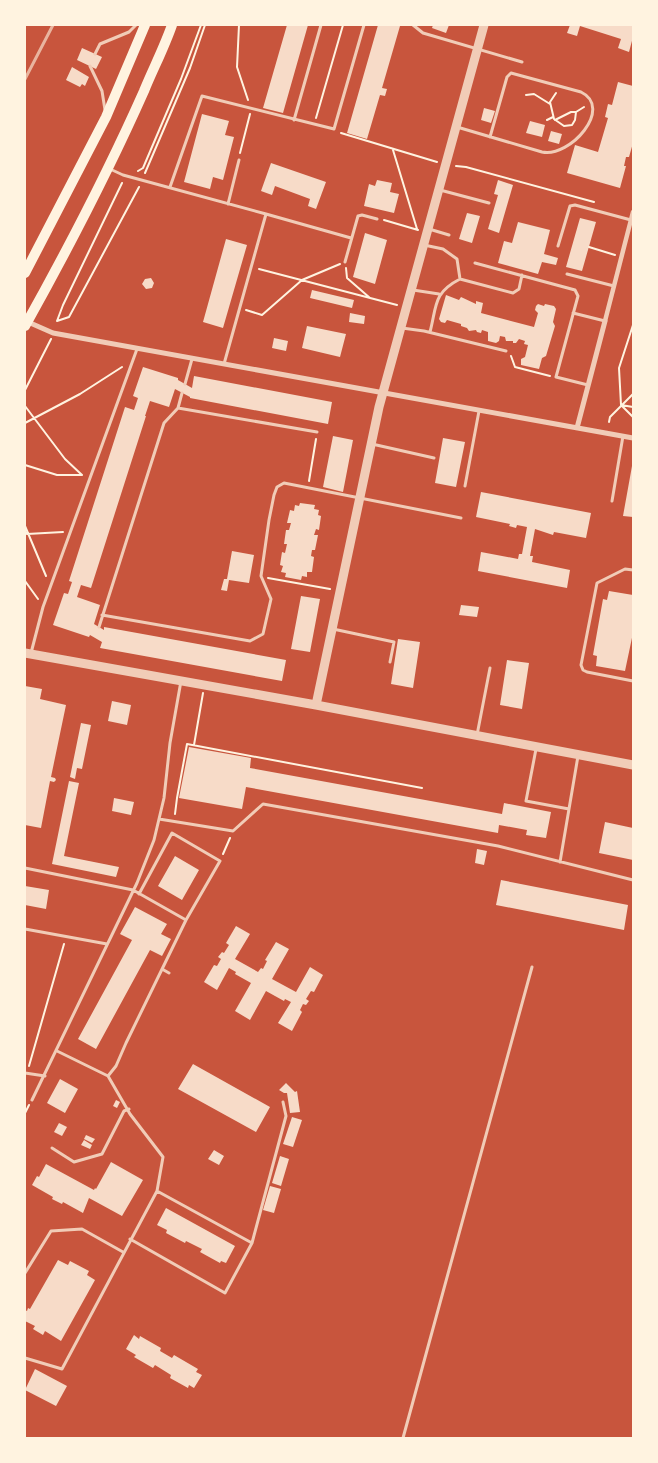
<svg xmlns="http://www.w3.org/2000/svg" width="658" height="1463" font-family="Georgia,serif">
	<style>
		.building { fill: #f7dbc8 }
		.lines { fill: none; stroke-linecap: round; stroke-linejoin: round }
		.path { stroke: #fff3e0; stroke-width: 2 }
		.service { stroke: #f1ccb7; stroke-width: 3 }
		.pedestrian { stroke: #f1ccb7; stroke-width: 4.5 }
		.minor { stroke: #f1ccb7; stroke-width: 5 }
		.tertiary { stroke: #f1ccb7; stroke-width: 9 }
		.primary { stroke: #fff3e0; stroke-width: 10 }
		.rail { stroke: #e9b49f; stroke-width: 3 }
	</style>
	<rect width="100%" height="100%" fill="#c8553d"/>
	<path class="building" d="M287 25H308L283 113 263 108Z
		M378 25 400 26 382 88 387 89 385 96 380 95 367 139 347 133Z
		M433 25H449L446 33 432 28Z
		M570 25H633V37L629 52 618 48 621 39 580 26 577 36 567 33Z
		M82 48 102 57 96 69 77 60Z
		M72 67 89 77 85 86 82 84 80 87 66 80Z
		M618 82 633 86V143L629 157H626L624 166H626L620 188 567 173 575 145 598 152 608 118 605 117 608 104 612 105Z
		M484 108 495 111 491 123 481 120Z
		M202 114 229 121 225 135 234 137 223 180 213 177 210 189 184 182Z
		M530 121 545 125 542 137 526 133Z
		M551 131 562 134 559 144 548 141Z
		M271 163 326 182 316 209 308 206 310 199 275 186 272 195 261 191Z
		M377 180 392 183 390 192 399 194 394 213 364 206 369 184 375 186Z
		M498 180 513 185 499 233 488 229 498 195 494 194Z
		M467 213 480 216 472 243 459 239Z
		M580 218 596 222 582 271 566 267Z
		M518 222 550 230 544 254 558 258 556 265 542 262 538 274 498 263 504 241 512 243Z
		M365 233 387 240 375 284 353 277Z
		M226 239 247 245 223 328 203 322Z
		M151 278 154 283 152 288 146 289 142 284 145 279Z
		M312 290 354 300 352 308 310 298Z
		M446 295 459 300 461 297 476 304V301L483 303 481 313 534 327 538 313 535 310 536 306 538 304 544 306 545 304 554 306 556 309 553 322 555 326 546 356 542 358 539 369 521 365V359L525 357 528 345 524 344 525 341 519 339 516 343H513V341H506L505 337 500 336 499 341 496 343 488 341V332L482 330 481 333 477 332 476 330 469 331 467 328 461 326V324L447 320 445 323 441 322 439 319Z
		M350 313 365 316 364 324 349 322Z
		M307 326 346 334 340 357 302 348Z
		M274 338 288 341 286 351 272 348Z
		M143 367 178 378V380L192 388 194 376 332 402 328 424 190 398V397L175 389 169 407 150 401 145 416H146L91 588 81 585 77 597 100 605 94 624 104 630V627L286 660 282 681 100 648 102 642 90 635 89 637 53 625 64 593 68 594 72 582 69 581 125 407 134 410 138 398 133 396Z
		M333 436 353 440 343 492 323 487Z
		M443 438 465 442 456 487 435 483Z
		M632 466H633V517L623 516Z
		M481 492 591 513 586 538 554 532 553 535 535 529 530 556H533L532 562 570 570 567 588 478 571 481 552 518 559 519 554H522L527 527 517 525 516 528 509 526 510 524 476 517Z
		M300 503 315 505 314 509 319 510 318 515 321 516 319 530 316 529 314 535H318L315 550H312L311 556 314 557 312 572H307V577L302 576 301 580 285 577 286 573 281 572 283 566 280 565 282 552 285 553 287 544H284L286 530H289L291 523H287L290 510 294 511 295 505 299 506Z
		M232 551 254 555 249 583 229 580 227 591 221 590 224 579H227Z
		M609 591 633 595V633L625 671 596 666 597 656 593 655 603 599 607 600Z
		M301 596 320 599 310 652 291 649Z
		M461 605 479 607 477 617 459 615Z
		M398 639 420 642 413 688 391 684Z
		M507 660 529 663 522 709 500 705Z
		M25 686 42 689 40 699 66 705 51 777 55 778 56 780 54 782 50 781 41 828 25 825Z
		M112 701 131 705 127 725 108 721Z
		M81 723 91 725 82 769 77 768 75 779 70 777Z
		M189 747 251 758 250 768 502 814 504 803 551 812 546 838 526 835 527 830 499 825 498 833 246 787 242 809 179 798Z
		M69 781 79 783 64 856 119 867 116 877 52 864Z
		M114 798 134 802 131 815 112 811Z
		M605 822 633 828V860L599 853Z
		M477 849 487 851 484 865 475 863Z
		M175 856 199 870 182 900 158 886Z
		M501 880 628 905 624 930 496 905Z
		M25 886 49 890 46 909 25 905Z
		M135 907 167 924 161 934 171 939 162 956 150 950 96 1049 78 1039 132 940 120 934Z
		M236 926 250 934 235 959 258 972 261 968 263 969 267 961 265 960 276 942 289 949 272 979 296 992 310 967 323 975 314 992 311 991 306 999 309 1001 306 1005 303 1004 300 1010 302 1012 292 1031 278 1023 291 1002 285 999 284 1001 266 991 250 1020 235 1011 251 983 235 974 236 972 229 968 217 990 204 982 214 965 217 966 221 959 218 957 222 952 224 953 229 945 226 943Z
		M193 1064 270 1107 256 1132 178 1089Z
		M60 1079 78 1089 65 1113 47 1103Z
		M286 1083 295 1092 297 1091 300 1112 290 1113 287 1093H284L279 1090Z
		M116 1100 120 1102 117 1108 113 1106Z
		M292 1117 302 1120 293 1147 283 1144Z
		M59 1123 67 1127 62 1136 54 1132Z
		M86 1135 95 1139 92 1143 84 1139Z
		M84 1140 92 1145 90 1149 81 1145Z
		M214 1150 224 1156 219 1165 208 1159Z
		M280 1156 289 1159 281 1186 272 1183Z
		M111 1162 143 1180 122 1216 89 1198 83 1213 63 1202 62 1204 52 1199 53 1197 32 1185 37 1176 39 1177 46 1164 94 1190 95 1188 96 1189Z
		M270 1186 281 1189 274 1213 263 1210Z
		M166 1208 235 1246 226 1263 221 1261 220 1263 200 1252 202 1249 186 1241 185 1243 166 1233 167 1230 157 1225Z
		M58 1260 68 1265 70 1261 89 1271 87 1275 95 1280 61 1341 45 1331 43 1335 33 1329 35 1326 25 1321V1310L27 1311 28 1308 30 1309Z
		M134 1335 139 1339 140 1336 161 1348 160 1351 172 1358 174 1355 198 1369 196 1372 202 1375 194 1388 189 1385 188 1388 170 1378 171 1375 155 1365 153 1368 134 1357 136 1355 126 1349Z
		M35 1369 67 1386 56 1406 25 1390Z"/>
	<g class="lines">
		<path class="path" d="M239 25 237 67 248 100
			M556 93 550 102 554 119 564 126 572 125 575 120 576 112
			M526 95 534 94 550 104
			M316 118 343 25
			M547 120 553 117
			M555 120 571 112H576L584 107
			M341 133 437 162
			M393 150 417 229
			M240 153 250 114
			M456 166 466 167 594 202
			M138 171 143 168 181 79 201 25
			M145 173 190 68 205 25
			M384 220 418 230
			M589 247 615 255
			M346 268 347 278 370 298
			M259 269 397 305
			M246 310 262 315 302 280 340 264
			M57 321 69 317 139 187
			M57 321 63 305 122 183
			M633 325 619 368 621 405 633 417
			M511 356 515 367 550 376
			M25 390 51 339
			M621 405 633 407
			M25 406 65 459 82 475
			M609 422 610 417 633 394
			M25 423 80 394 122 367
			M25 465 57 475H81
			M309 481 316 439
			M25 526 46 576
			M25 532 27 534 63 532
			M268 578 330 589
			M25 581 38 599
			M194 745 203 693
			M175 814 177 798 187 744 422 788
			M223 854 230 838
			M29 1066 64 944
			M25 1113 29 1105"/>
		<path class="service" d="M413 25 423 33 522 62
			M95 54 100 44 129 32 136 25
			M90 66 102 91 105 110
			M294 120 321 25
			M457 127 542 152C570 158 614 108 581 92L511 73 507 77 490 137
			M110 169 123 175 266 214
			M170 187 202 96 334 129 364 25
			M440 190 489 203
			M228 204 239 160
			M429 229 449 235
			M424 245 443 249 457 259 460 279
			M558 246 570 206 575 205 631 220
			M345 262 358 216 362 215 377 219
			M475 263 575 290 578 296 556 377 588 385
			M567 274 614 286
			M413 290 439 294
			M573 313 605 321
			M402 328 424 331 506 351
			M430 332C437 305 433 293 460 279L513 293 519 289 522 275
			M224 364 266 214 351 238
			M185 384 192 359
			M178 408 182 393
			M372 444 434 458
			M465 486 479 411
			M612 501 623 436
			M633 570 625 569 597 583 581 665 583 670 587 672 633 681
			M102 615 250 641 263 634 271 599 261 576 269 520 274 495 277 487 284 483 461 518
			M99 627 164 423 178 408 317 432
			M333 629 394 642 390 662
			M31 653 43 607 137 349
			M477 735 490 668
			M536 749 526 801 569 809
			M159 819 233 831 263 804 498 846 633 880
			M560 862 578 756
			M25 868 133 890 186 920 126 1043 116 1066 108 1076
			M139 894 172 833 220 861 186 920
			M25 929 107 944
			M162 969 169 973
			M25 1073 45 1076
			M32 1100 137 883 154 840 164 798 170 743 181 681
			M52 1148 74 1162 102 1154 124 1111 129 1109
			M157 1191 252 1243
			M130 1239 225 1293 252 1243 286 1116 283 1102
			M25 1273 51 1231 82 1229 123 1252
			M25 1358 62 1369 157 1191 163 1157 130 1114 108 1076 57 1051
			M403 1438 532 967"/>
		<path class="pedestrian" d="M605 321 633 212"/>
		<path class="minor" d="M28 322 53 333 633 438
			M577 428 605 321"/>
		<path class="tertiary" d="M25 653 316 705 633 765
			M316 705 379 407 484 25"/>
		<path class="primary" d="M25 273 106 117 145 25
			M25 326C68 249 108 172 144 91 153 69 164 48 172 25"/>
		<path class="rail" d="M25 79 53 25"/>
	</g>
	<rect width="658" height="1463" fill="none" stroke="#fff3e0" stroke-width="52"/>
</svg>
